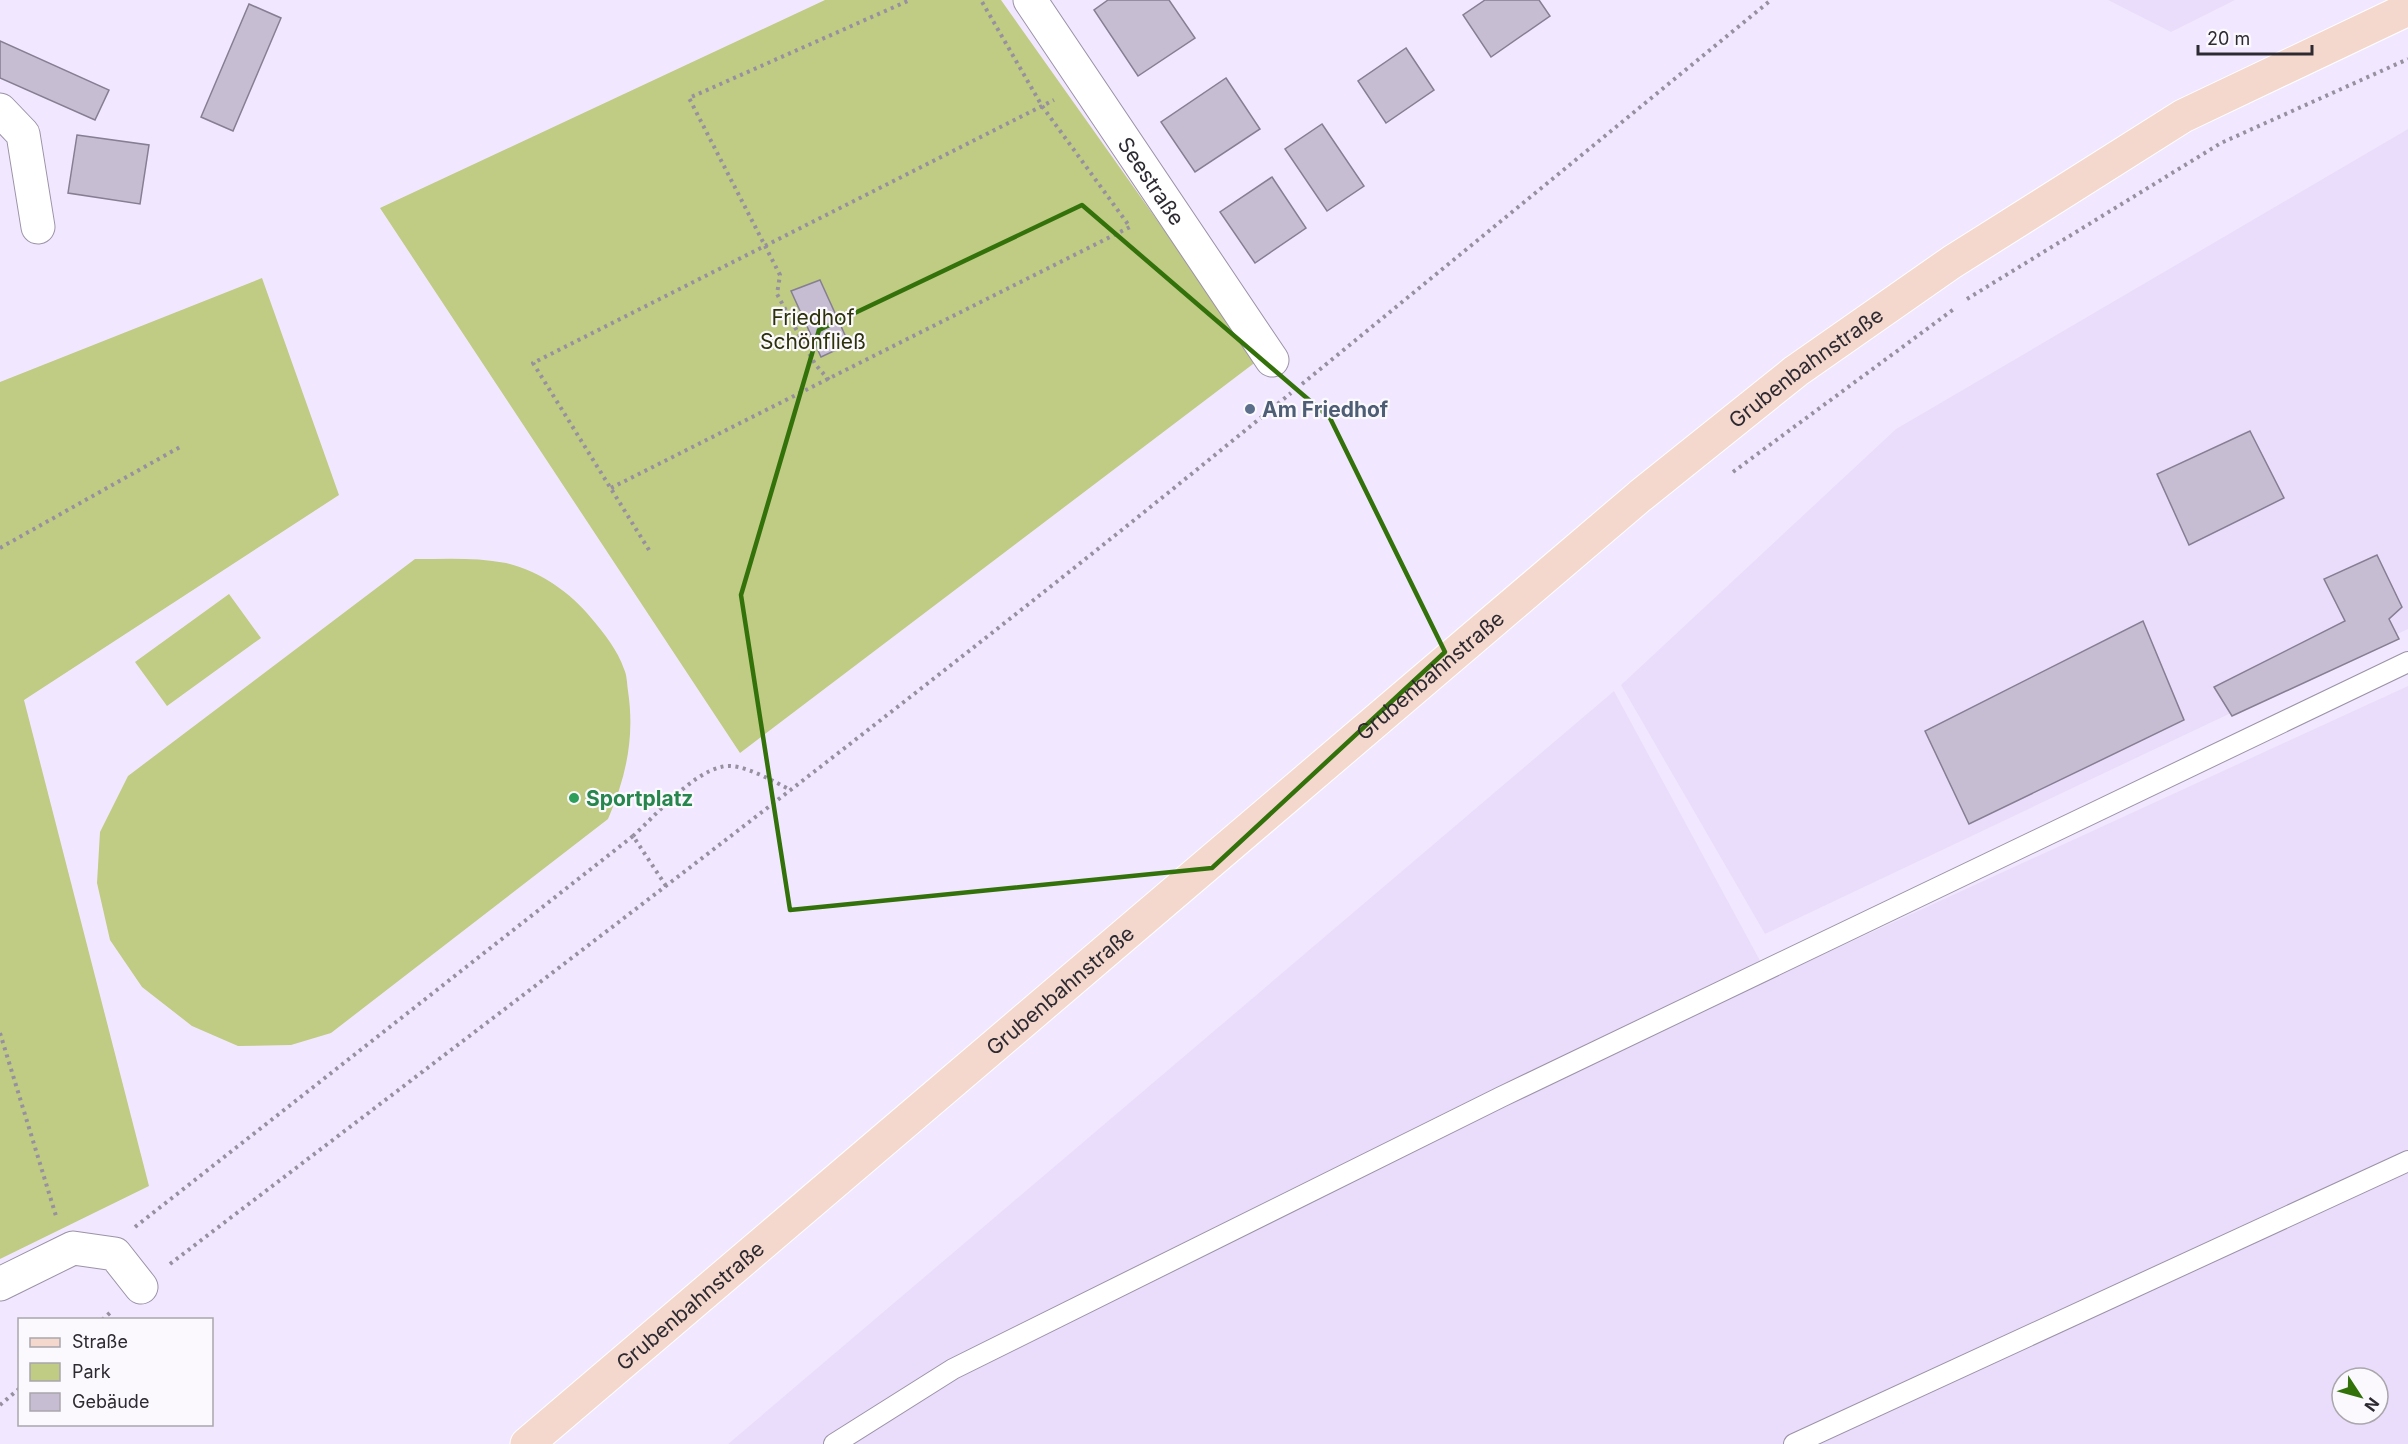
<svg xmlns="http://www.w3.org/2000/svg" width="2408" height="1444" font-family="Inter,sans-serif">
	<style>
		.built { fill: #eaddfb; fill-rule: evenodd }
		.green { fill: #c0cb83 }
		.building { fill: #c6bdd3; stroke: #867e92; stroke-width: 1.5 }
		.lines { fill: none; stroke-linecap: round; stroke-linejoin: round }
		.service-casing { stroke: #9b92a7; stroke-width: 22 }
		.minor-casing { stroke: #9b92a7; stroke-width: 35 }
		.primary-casing { stroke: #fff; stroke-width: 35 }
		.path { stroke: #9790a0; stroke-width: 4; stroke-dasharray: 3 4.5; stroke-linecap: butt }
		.service { stroke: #fff; stroke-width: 20 }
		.minor { stroke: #fff; stroke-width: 33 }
		.primary { stroke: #f5d8cd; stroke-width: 33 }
		.marked { fill: none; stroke: #33720a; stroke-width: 4.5; stroke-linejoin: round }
		.service-dot { fill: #5c6f8a; stroke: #fbf9fe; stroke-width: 2 }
		.leisure-dot { fill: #2e9e5b; stroke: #fbf9fe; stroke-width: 2 }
		.labels { text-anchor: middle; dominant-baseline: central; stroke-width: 4.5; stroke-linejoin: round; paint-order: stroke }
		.street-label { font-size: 21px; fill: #2d2a32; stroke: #fbf9fe }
		.park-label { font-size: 21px; fill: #2d320a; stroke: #fbf9fe }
		.service-label { font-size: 21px; font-weight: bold; fill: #4e5e75; stroke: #fbf9fe; text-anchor: start }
		.leisure-label { font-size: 21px; font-weight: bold; fill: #27864d; stroke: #fbf9fe; text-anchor: start }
	</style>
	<rect width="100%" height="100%" fill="#f1e8ff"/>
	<path class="built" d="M2108 0H2235L2171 32Z
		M2408 129V629L1765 934 1621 685 1896 429Z
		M2408 686V1444H728L1614 691 1770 979ZM2342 1378H2378V1414H2342Z"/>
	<path class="green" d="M825 0H1001L1257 361 740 753 380 208Z
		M262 278 339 495 24 700 149 1186 0 1259V382Z
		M415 559C445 559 476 557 506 563 540 571 570 592 592 619 604 633 618 651 624 669 627 675 627 684 628 691 635 738 626 777 608 819L331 1033 291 1045 238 1046 192 1026 142 987 110 940 97 883 100 832 128 776Z
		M229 594 261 638 167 706 135 662Z"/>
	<path class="building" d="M1108 0H1169L1195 38 1138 76 1094 10Z
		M1485 0H1539L1550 16 1491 57 1463 15Z
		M249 4 281 18 233 131 201 117Z
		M0 41 109 90 95 120 0 78Z
		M1406 48 1434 90 1386 123 1358 81Z
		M1226 78 1260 129 1195 172 1161 122Z
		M1322 124 1364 186 1327 211 1285 149Z
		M77 135 149 145 140 204 68 193Z
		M1272 177 1306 228 1255 263 1220 212Z
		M820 280 849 344 821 357 791 291Z
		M2250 431 2284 498 2189 545 2157 474Z
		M2377 555 2402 607 2389 619 2399 639 2232 716 2214 687 2345 621 2324 579Z
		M2143 621 2184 720 1969 824 1925 731Z"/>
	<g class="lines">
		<g class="service-casing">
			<path id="service" d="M834 1444 953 1369 1501 1097 2408 662
				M1794 1444 2408 1161"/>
		</g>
		<g class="minor-casing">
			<g id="minor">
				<path id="s1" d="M1030 0 1272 360"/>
				<path d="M0 110 23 134 38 227"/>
				<path d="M0 1284 73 1248 115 1254 141 1287"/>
			</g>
		</g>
		<g class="primary-casing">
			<g id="primary">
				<path id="s2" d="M527 1444 1640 496 1796 371 1952 262 2183 116 2408 9"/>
			</g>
		</g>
		<path class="path" d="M1967 299 2221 143 2408 59
			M829 380 815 364 777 294 780 275 689 98 910 0
			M1302 384 1771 0
			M1733 472 1954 309
			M611 488 1130 227 1042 106 981 0
			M0 548 180 447
			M649 550 533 363 1054 100
			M633 836C655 816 691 774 721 767 740 761 774 782 791 790
			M0 1033 56 1216
			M135 1227 633 836 666 886
			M170 1264C546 977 925 693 1291 393
			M102 1320 113 1310
			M0 1405 20 1388"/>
		<use href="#service" class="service"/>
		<use href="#minor" class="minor"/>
		<use href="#primary" class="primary"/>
	</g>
	<path class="marked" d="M1082 205 1330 418 1445 652 1212 868 790 910 741 595 819 330Z"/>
	<circle class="service-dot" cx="1250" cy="409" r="6"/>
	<circle class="leisure-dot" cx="574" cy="798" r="6"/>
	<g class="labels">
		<g class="street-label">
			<text stroke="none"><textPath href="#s1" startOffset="218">Seestraße</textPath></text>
			<text stroke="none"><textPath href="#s2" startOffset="1672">Grubenbahnstraße</textPath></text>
			<text stroke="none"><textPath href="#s2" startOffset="1186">Grubenbahnstraße</textPath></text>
			<text stroke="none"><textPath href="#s2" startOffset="700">Grubenbahnstraße</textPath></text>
			<text stroke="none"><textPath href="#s2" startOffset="214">Grubenbahnstraße</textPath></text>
		</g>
		<g class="park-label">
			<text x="813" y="317">Friedhof<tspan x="813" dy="24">Schönfließ</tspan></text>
		</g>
		<g class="service-label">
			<text x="1262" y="409">Am Friedhof</text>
		</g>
		<g class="leisure-label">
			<text x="586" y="798">Sportplatz</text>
		</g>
	</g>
	<rect x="18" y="1318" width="195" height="108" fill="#fbf9fe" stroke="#a9a6ac" stroke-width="1.5"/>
	<rect x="30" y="1338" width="30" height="9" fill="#f5d8cd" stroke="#a9a6ac" stroke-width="1.5"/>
	<text x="72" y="1348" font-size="18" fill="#2d2a32">Straße</text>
	<rect x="30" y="1363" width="30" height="18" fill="#c0cb83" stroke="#a9a6ac" stroke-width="1.5"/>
	<text x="72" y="1378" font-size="18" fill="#2d2a32">Park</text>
	<rect x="30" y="1393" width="30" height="18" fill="#c6bdd3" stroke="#a9a6ac" stroke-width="1.5"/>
	<text x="72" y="1408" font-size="18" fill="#2d2a32">Gebäude</text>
	<g transform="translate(2360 1396) rotate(126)"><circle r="28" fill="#fbf9fe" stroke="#a9a6ac" stroke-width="1.5"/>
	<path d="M0-4.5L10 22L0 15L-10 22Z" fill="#33720a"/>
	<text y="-9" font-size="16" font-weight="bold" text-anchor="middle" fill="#2d2a32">N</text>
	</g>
	<path d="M2198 45v9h114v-9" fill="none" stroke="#2d2a32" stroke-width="3"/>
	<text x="2207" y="45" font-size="18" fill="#2d2a32" stroke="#fbf9fe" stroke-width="4.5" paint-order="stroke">20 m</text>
</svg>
